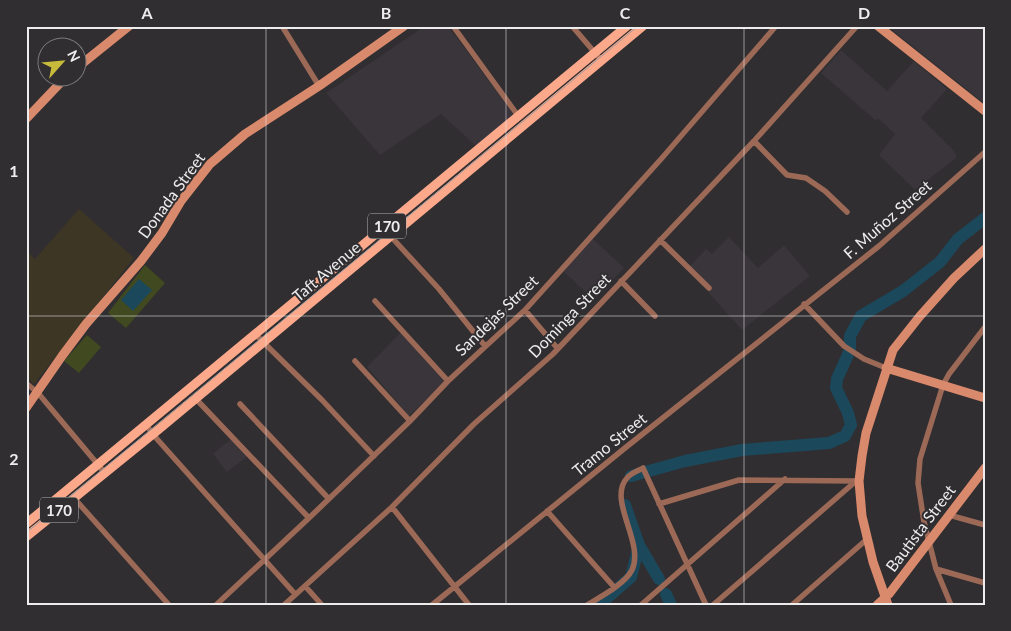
<svg xmlns="http://www.w3.org/2000/svg" width="1011" height="631" font-family="Lato,sans-serif">
	<style>
		.built { fill: #3a343b }
		.medical { fill: #3d3625 }
		.green { fill: #40491f }
		.water { fill: #1c485b }
		.lines { fill: none; stroke-linecap: round; stroke-linejoin: round }
		.river { stroke: #1c485b; stroke-width: 12 }
		.street { stroke: #9c6957; stroke-width: 5.5 }
		.secondary { stroke: #d9896c; stroke-width: 9 }
		.primary { stroke: #fba88b; stroke-width: 9 }
		.tram { stroke: #9d9b9d; stroke-width: 1 }
		.grid { fill: none; stroke: #eeedee; stroke-width: 1; stroke-opacity: 0.55 }
		.labels { text-anchor: middle; dominant-baseline: central; stroke-width: 4; stroke-linejoin: round; paint-order: stroke }
		.shield { fill: #302e30; stroke: #b5b4b5; stroke-width: 1 }
		.shield-label { font-size: 15px; font-weight: bold; fill: #eeedee }
		.street-label { font-size: 16px; fill: #eeedee; stroke: #302e30 }
		.neatline { fill: none; stroke: #eeedee; stroke-width: 2 }
		.grid-label { font-size: 16px; text-anchor: middle; font-weight: bold; fill: #eeedee }
	</style>
	<rect width="100%" height="100%" fill="#302e30"/>
	<path class="built" d="M425 26H448L514 115 476 146 441 114 380 155 326 93Z
		M887 26H985V104Z
		M841 50 887 91 914 61 947 89 921 118 954 151 957 157 915 190 879 155 895 134 879 119 875 120 821 73Z
		M729 237 758 268 784 245 810 276 742 330 708 292 712 288 690 266 706 249 712 254Z
		M592 238 624 268 594 300 562 270Z
		M403 330 447 379 409 416 367 367Z
		M232 438 248 456 227 472 213 454Z"/>
	<path class="medical" d="M79 209 134 258 34 384 26 377V251L35 259Z"/>
	<path class="green" d="M145 265 165 283 126 328 108 313Z
		M87 335 101 347 79 373 64 361Z"/>
	<path class="water" d="M139 279 152 290 133 311 121 300Z"/>
	<g class="lines">
		<path class="river" d="M631 476 685 461 742 450 829 443 845 436 851 425 848 413 836 388 837 379 850 350V336L861 316 903 291 940 262 958 239 985 218
			M639 545 659 579
			M666 594 671 605
			M599 605 631 577 639 545 625 505"/>
		<path class="street" d="M282 26 319 86
			M453 26 519 117
			M572 26 602 61
			M754 141 787 175 806 178 825 191 847 212
			M384 229 439 289 485 346
			M660 240 709 288
			M621 281 655 316
			M375 301 448 381
			M804 304 844 346 864 359 886 368
			M525 310 558 349
			M256 335 322 400 374 456
			M355 361 410 421
			M26 383 38 393 105 473
			M196 399 309 518
			M240 404 329 499
			M146 425 157 439 295 594
			M74 498 169 605
			M659 504 739 480 859 481
			M392 507 469 605
			M547 511 614 587
			M949 515 985 525
			M936 569 985 583
			M305 586 322 605
			M216 605 309 518 410 421 448 381 525 310 662 158 776 26
			M284 605 392 507 474 424 553 354 754 141 857 26
			M432 605 625 448 879 246 985 152
			M587 605C600 597 625 584 632 570 645 543 607 500 627 478 631 473 638 471 643 468L706 605
			M641 605 785 479
			M713 605 856 481
			M792 605 866 540
			M951 605 936 569 924 522 918 483 920 459 943 385 949 374 985 327"/>
		<path class="secondary" d="M878 26 985 111
			M78 67 129 26
			M26 119 65 78
			M886 368 985 398
			M26 408 62 356 86 324 141 261 162 233 181 201 210 164 245 134 319 86 404 26
			M877 605 889 594 985 468
			M888 605 873 562 862 516 859 481 862 456 866 433 893 350 920 316 954 278 985 249"/>
		<path class="primary" d="M26 524 627 26
			M26 537 158 430 643 26"/>
		<path class="tram" d="M26 533 638 26"/>
	</g>
	<path class="grid" d="M266 26V605M506 26V605M744 26V605M26 316H985"/>
	<g class="labels">
		<g class="shield">
			<rect x="368" y="213.5" width="38" height="25" rx="4"/>
			<rect x="40" y="497.5" width="38" height="25" rx="4"/>
		</g>
		<g class="shield-label">
			<text x="387" y="226">170</text>
			<text x="59" y="510">170</text>
		</g>
		<g class="street-label">
			<text transform="translate(171 195) rotate(-54)">Donada Street</text>
			<text transform="translate(887 219) rotate(-41)">F. Muñoz Street</text>
			<text transform="translate(326 271) rotate(-40)">Taft Avenue</text>
			<text transform="translate(496 315) rotate(-44)">Sandejas Street</text>
			<text transform="translate(569 315) rotate(-46)">Dominga Street</text>
			<text transform="translate(609 444) rotate(-39)">Tramo Street</text>
			<text transform="translate(920 528) rotate(-53)">Bautista Street</text>
		</g>
	</g>
	<rect width="1011" height="631" fill="none" stroke="#302e30" stroke-width="55"/>
	<g transform="translate(62 62) rotate(63)"><circle r="24" fill="#302e30" stroke="#7c7a7c"/>
	<path d="M0-4L9 19L0 12L-9 19Z" fill="#c8bb3b"/>
	<text y="-8" font-size="14" font-weight="bold" text-anchor="middle" fill="#eeedee">N</text>
	</g>
	<rect x="28" y="28" width="956" height="576" class="neatline"/>
	<g class="grid-label">
		<text x="147" y="19">A</text>
		<text x="386" y="19">B</text>
		<text x="625" y="19">C</text>
		<text x="864" y="19">D</text>
		<text x="14" y="177">1</text>
		<text x="14" y="465">2</text>
	</g>
</svg>
